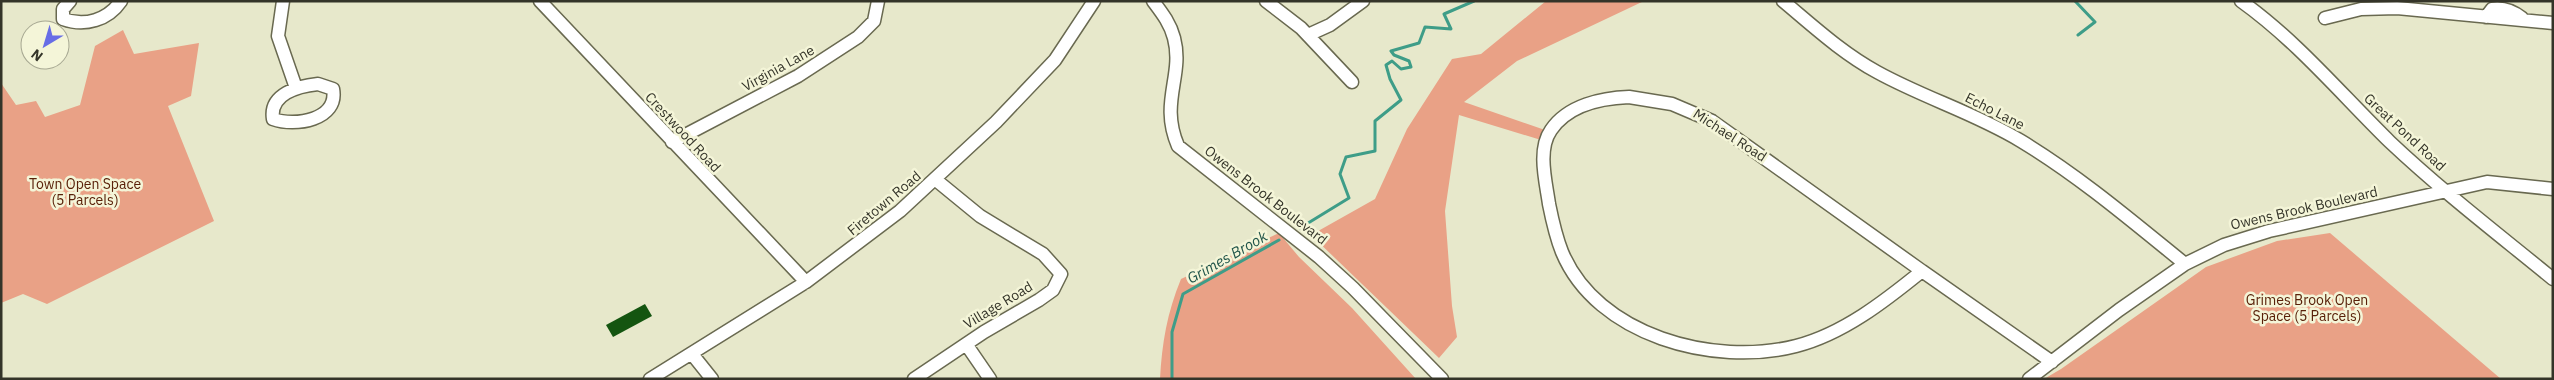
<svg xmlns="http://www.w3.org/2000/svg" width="2554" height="380" font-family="'IBM Plex Sans',sans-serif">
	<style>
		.green { fill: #e9a186 }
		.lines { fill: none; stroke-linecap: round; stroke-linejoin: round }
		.stream { stroke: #3e9d88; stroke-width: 3 }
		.building { fill: #145510 }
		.minor-casing { stroke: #696950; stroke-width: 15 }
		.minor { stroke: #fff; stroke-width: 12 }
		.labels { text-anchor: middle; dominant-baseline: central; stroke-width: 5; stroke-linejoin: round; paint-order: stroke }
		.street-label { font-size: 14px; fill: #343429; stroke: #f4f5d8 }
		.park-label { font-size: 14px; fill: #592109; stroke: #f4f5d8 }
		.water-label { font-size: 15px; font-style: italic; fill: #205449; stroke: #f4f5d8 }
	</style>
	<rect width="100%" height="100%" fill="#e7e8cb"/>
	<path class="green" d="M1546 1H1644L1517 61 1464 102 1545 130 1541 140 1459 115 1445 211 1452 306 1457 337 1439 358 1311 235 1375 199 1407 129 1452 59 1481 54Z
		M123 30 134 54 199 43 191 96 168 106 214 221 47 304 23 294 1 303V83L16 105 36 101 45 117 80 105 95 46Z
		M1279 233 1299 257 1352 308 1416 379H1160C1162 343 1167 313 1181 279Z
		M2330 233 2501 379H2044L2061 369 2206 267 2277 241Z"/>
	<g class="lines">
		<path class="stream" d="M2075 1 2095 22 2078 35
			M1300 228 1349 198 1340 174 1346 157 1375 151V121L1401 100 1390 79 1386 65 1392 61 1401 69 1411 67 1409 61 1394 55 1391 51 1419 43 1425 27 1451 29 1444 14 1474 1
			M1172 379V332L1183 294 1279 240"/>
	</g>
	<path class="building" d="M645 304 652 316 613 337 606 325Z"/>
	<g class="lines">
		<g class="minor-casing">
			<path id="minor" d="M70 1 63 9V19C85 27 108 20 121 1
				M283 1 278 36 296 88
				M540 1 806 282
				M1153 1C1162 13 1170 23 1174 38 1184 76 1159 102 1178 146L1319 257 1353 288 1442 379
				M1266 1 1301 28 1352 82
				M1783 1C1813 26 1842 53 1877 72 1924 98 1975 113 2021 141 2079 176 2132 221 2185 264
				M2241 1C2297 41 2341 94 2390 142 2442 191 2498 234 2553 279
				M2486 17 2492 9C2504 7 2513 11 2522 18
				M2325 18 2361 9 2397 8 2553 23
				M1308 35 1330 25 1363 1
				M318 84 333 89C339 120 295 127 273 119 269 94 298 86 318 84Z
				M1629 97 1672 104 1712 121 1922 271C1885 301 1843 334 1796 346 1714 367 1597 336 1562 252 1556 237 1552 219 1549 204 1546 182 1537 150 1551 130 1568 105 1602 98 1629 97Z
				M672 142 798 76 858 37 874 21 878 1
				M1922 271 2052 362
				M966 344 990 379
				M692 354 712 379
				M650 379 806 282 900 211 996 122 1055 60 1094 1
				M914 379 984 332 1039 300 1053 290 1061 274 1043 254 980 216 936 180
				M2029 379 2119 310 2185 264 2224 245 2269 231 2487 182 2553 189"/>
		</g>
		<use href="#minor" class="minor"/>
	</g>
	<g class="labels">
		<g class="street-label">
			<text transform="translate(778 68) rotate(-29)">Virginia Lane</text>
			<text transform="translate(1995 111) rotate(27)">Echo Lane</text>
			<text transform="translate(683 132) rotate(47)">Crestwood Road</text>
			<text transform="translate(2405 132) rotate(43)">Great Pond Road</text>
			<text transform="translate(1730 135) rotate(33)">Michael Road</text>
			<text transform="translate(1266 195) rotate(38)">Owens Brook Boulevard</text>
			<text transform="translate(884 203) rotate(-40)">Firetown Road</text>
			<text transform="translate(2304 208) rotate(-13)">Owens Brook Boulevard</text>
			<text transform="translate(998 305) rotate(-31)">Village Road</text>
		</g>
		<g class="park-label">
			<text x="85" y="184">Town Open Space<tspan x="85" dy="16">(5 Parcels)</tspan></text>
			<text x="2307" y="300">Grimes Brook Open<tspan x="2307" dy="16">Space (5 Parcels)</tspan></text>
		</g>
		<g class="water-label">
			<text transform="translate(1227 257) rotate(-30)">Grimes Brook</text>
		</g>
	</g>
	<rect width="2554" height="380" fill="none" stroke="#343429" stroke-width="5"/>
	<g transform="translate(45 45) rotate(218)"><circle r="24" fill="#f4f5d8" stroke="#a7a892"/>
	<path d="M0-4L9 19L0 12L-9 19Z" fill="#676de6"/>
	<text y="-8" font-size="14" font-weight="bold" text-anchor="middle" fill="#343429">N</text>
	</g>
</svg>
